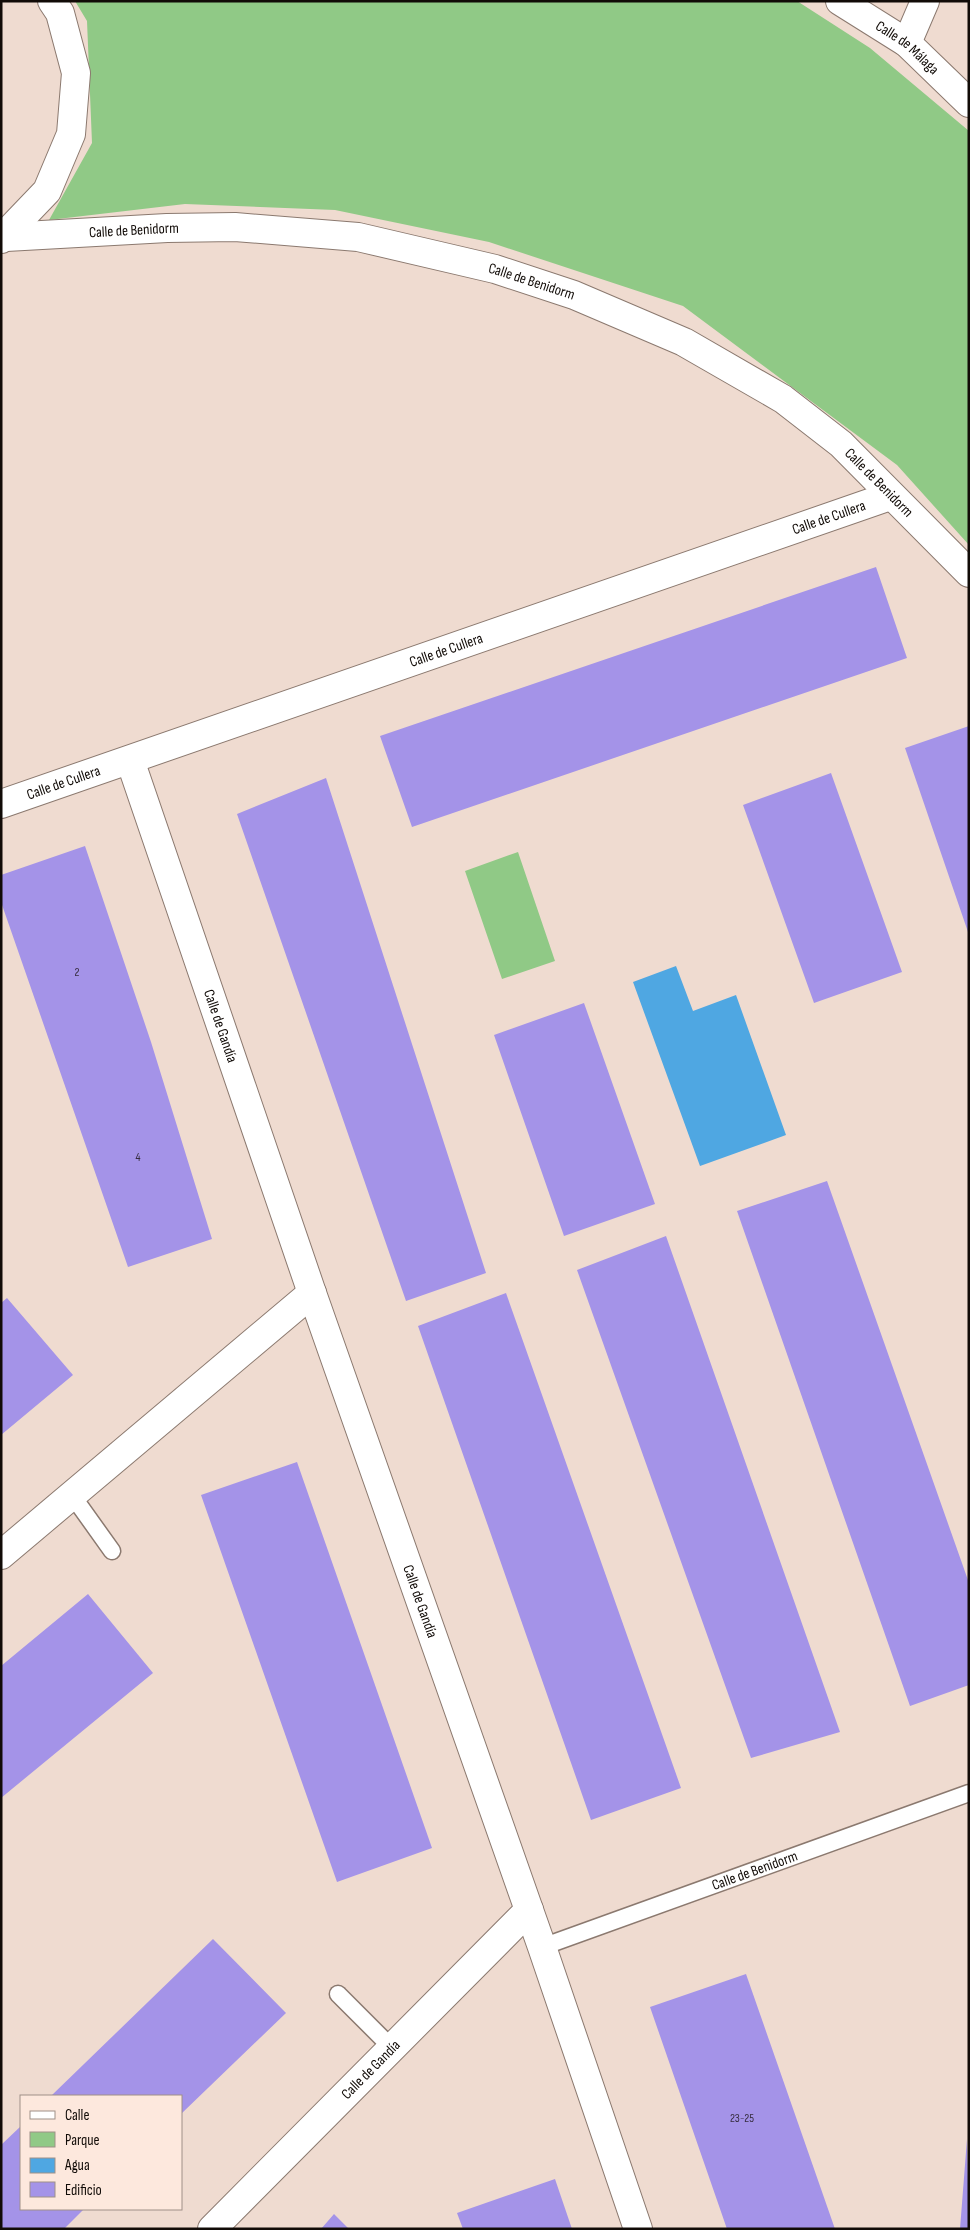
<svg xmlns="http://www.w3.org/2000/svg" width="970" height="2230" font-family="'Sofia Sans Condensed',sans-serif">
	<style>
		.green { fill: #90c986 }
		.water { fill: #4fa7e2 }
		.building { fill: #a493e8 }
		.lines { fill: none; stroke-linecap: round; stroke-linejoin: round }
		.service-casing { stroke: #8b796f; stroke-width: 19 }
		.minor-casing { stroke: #8b796f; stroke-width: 30 }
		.tertiary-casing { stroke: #8b796f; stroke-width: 30 }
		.service { stroke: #fff; stroke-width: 16 }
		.minor { stroke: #fff; stroke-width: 28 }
		.tertiary { stroke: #fff; stroke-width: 28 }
		.labels { text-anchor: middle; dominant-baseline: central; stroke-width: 4; stroke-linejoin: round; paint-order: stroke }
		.number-label { font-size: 12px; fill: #362d3f }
		.street-label { font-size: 15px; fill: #110b07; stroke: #fde8dd }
	</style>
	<rect width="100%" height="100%" fill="#efdbd0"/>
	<path class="green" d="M75 1H797L870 48 969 131V545L897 465 683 306 489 242 335 210 185 204 49 220 92 143 87 21Z
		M518 852 555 961 502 979 465 871Z"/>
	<path class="water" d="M676 966 693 1011 736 995 786 1135 700 1166 633 982Z"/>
	<path class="building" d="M876 567 907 658 412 827 380 736Z
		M969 726V932H968L905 748Z
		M831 773 902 972 814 1003 743 805Z
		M326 778 486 1273 406 1301 237 814Z
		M85 846 151 1042 212 1239 128 1267 1 902V875Z
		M584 1003 655 1204 564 1236 494 1035Z
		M827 1181 969 1583V1685L910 1706 737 1211Z
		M666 1236 840 1732 751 1758 577 1270Z
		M506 1293 681 1788 591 1820 418 1326Z
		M7 1298 73 1375 1 1435V1303Z
		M297 1462 432 1848 337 1882 201 1495Z
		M88 1594 153 1673 1 1798V1666Z
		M213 1939 286 2013 181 2114V2096H51Z
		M746 1974 835 2229H727L650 2007Z
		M21 2126V2209H84L64 2229H1V2145Z
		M967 2139 969 2229H960Z
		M555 2179 572 2229H463L457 2213Z
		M334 2214 349 2229H321Z"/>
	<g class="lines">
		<g class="service-casing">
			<g id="service">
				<path d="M72 1495 112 1551"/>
				<path id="s1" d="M542 1947 969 1793"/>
				<path d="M338 1994 392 2048"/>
			</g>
		</g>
		<g class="minor-casing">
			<g id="minor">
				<path d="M907 43 925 1"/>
				<path id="s2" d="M130 760 312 1293 542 1947 638 2229"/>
				<path id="s3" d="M1 804 890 496"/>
				<path d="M1 1555 312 1293"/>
				<path id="s4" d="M212 2229 529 1910"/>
			</g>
		</g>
		<g class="tertiary-casing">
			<g id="tertiary">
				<path id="s5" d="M840 1 907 43 969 103"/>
				<path id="s6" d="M6 237 167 228 235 227 358 237 495 269 574 295 684 342 783 399 841 444 969 573"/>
				<path d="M1 239 47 191 71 134 76 73 60 13 52 1"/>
			</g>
		</g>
		<use href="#service" class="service"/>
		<use href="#minor" class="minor"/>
		<use href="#tertiary" class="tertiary"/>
	</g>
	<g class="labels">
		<g class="number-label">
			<text x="77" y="972">2</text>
			<text x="138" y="1157">4</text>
			<text x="742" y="2118">23-25</text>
		</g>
		<g class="street-label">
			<text stroke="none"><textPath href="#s5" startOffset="82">Calle de Málaga</textPath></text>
			<text stroke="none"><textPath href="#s6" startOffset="128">Calle de Benidorm</textPath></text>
			<text stroke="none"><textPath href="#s6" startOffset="532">Calle de Benidorm</textPath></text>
			<text stroke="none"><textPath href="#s6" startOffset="938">Calle de Benidorm</textPath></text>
			<text stroke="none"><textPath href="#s3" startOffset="876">Calle de Cullera</textPath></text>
			<text stroke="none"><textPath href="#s3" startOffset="471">Calle de Cullera</textPath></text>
			<text stroke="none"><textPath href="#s3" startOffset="66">Calle de Cullera</textPath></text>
			<text stroke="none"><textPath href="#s2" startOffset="281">Calle de Gandía</textPath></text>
			<text stroke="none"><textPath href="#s2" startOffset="890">Calle de Gandía</textPath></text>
			<text stroke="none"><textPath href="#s1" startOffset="226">Calle de Benidorm</textPath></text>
			<text stroke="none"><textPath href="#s4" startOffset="225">Calle de Gandía</textPath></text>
		</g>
	</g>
	<rect width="970" height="2230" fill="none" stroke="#110b07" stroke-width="5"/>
	<rect x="20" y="2095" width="162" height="115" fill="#fde8dd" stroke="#9f9087"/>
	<rect x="30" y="2111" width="25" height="8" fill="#ffffff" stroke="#9f9087"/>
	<text x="65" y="2120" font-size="15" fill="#110b07">Calle</text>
	<rect x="30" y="2132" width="25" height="15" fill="#90c986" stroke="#9f9087"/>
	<text x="65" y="2145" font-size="15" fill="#110b07">Parque</text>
	<rect x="30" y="2158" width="25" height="15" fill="#4fa7e2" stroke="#9f9087"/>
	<text x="65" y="2170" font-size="15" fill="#110b07">Agua</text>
	<rect x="30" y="2182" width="25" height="15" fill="#a493e8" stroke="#9f9087"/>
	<text x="65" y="2195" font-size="15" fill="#110b07">Edificio</text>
</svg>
